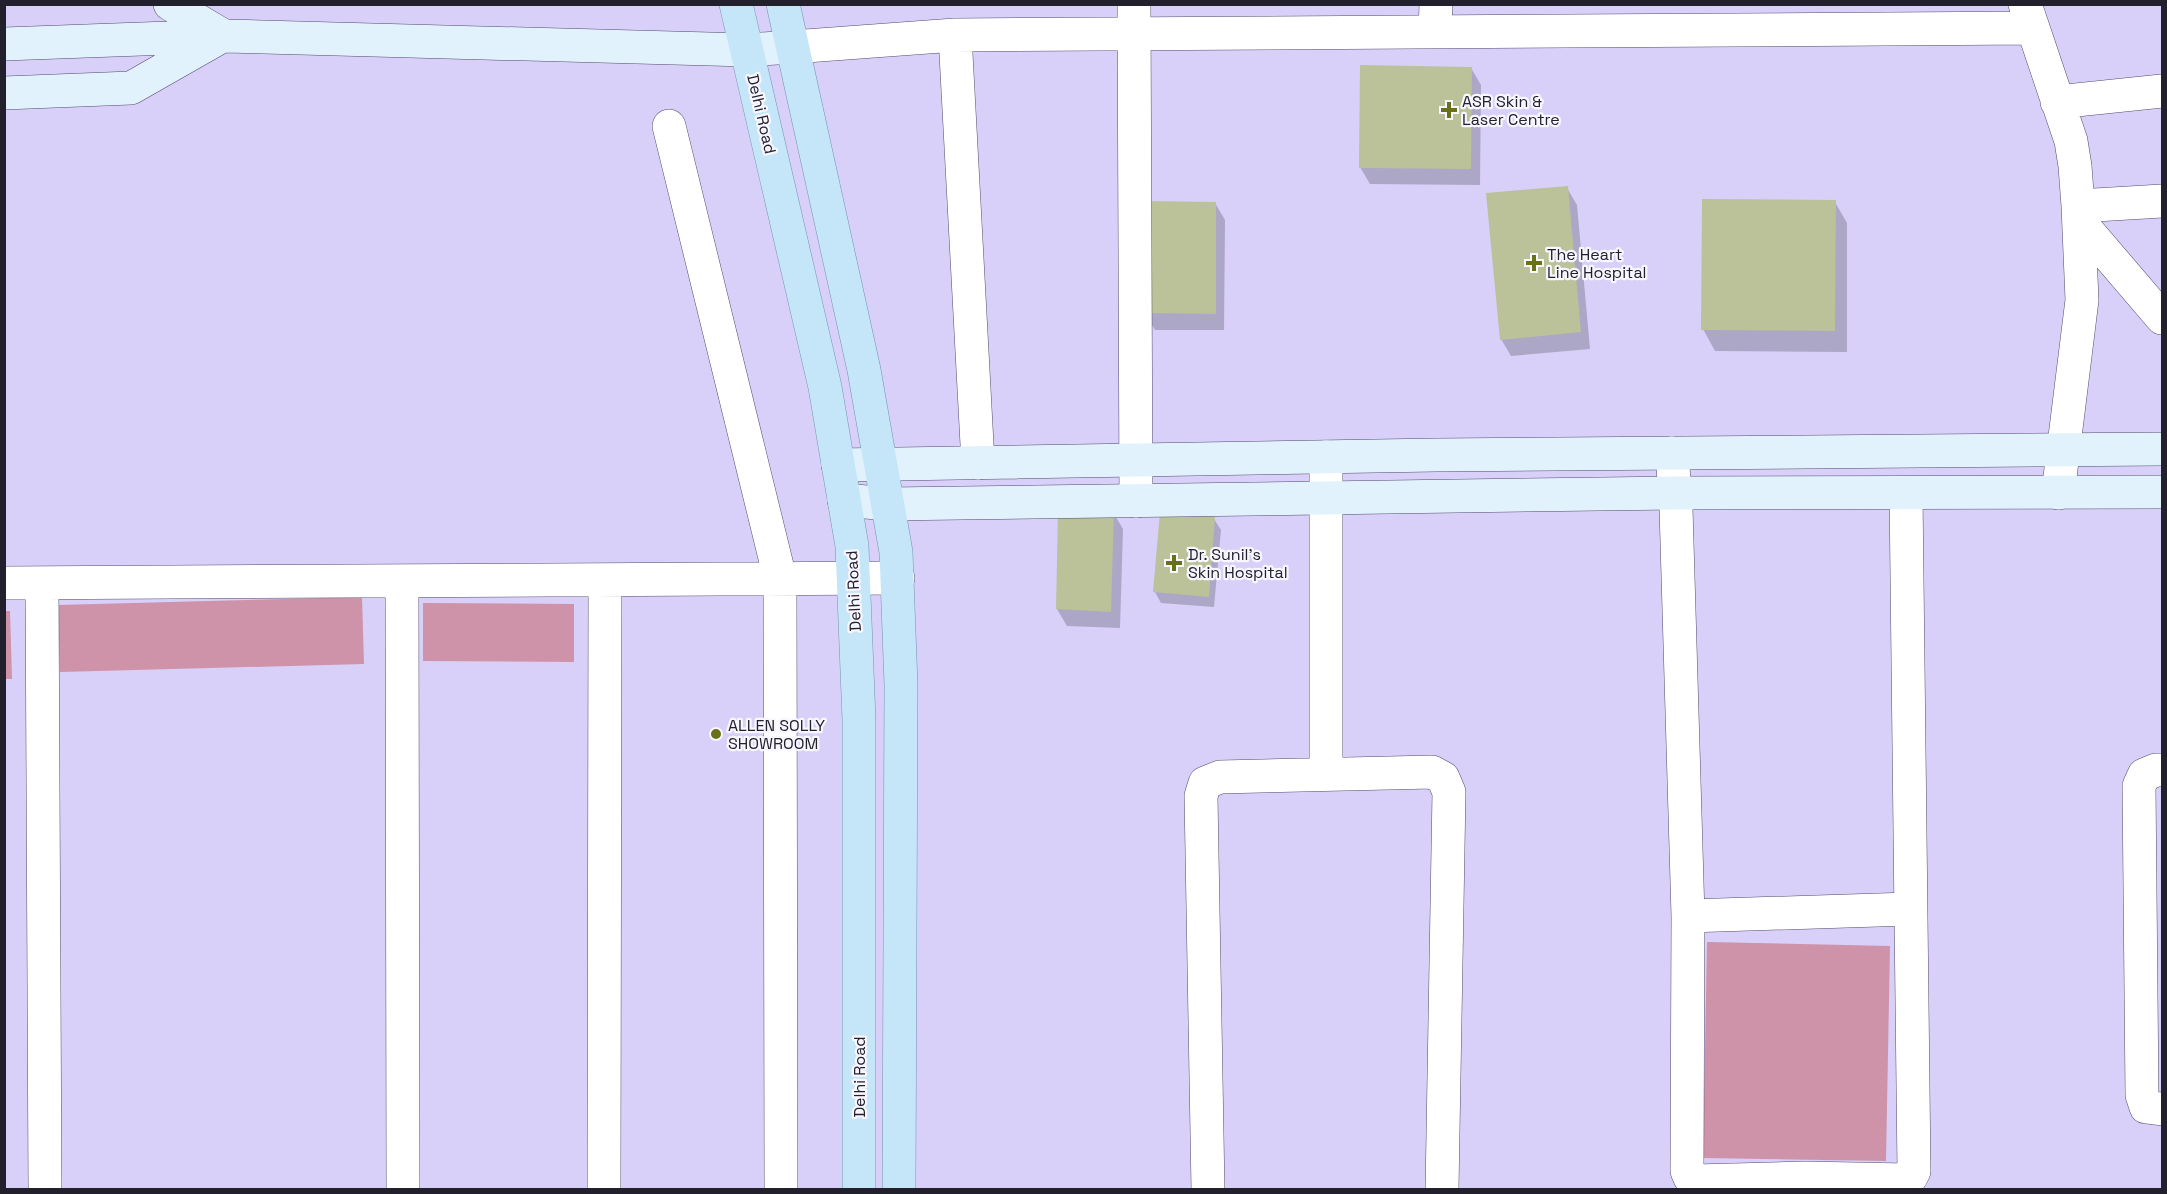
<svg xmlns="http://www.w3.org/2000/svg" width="2167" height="1194" font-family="'Space Grotesk',sans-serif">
	<rect width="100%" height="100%" fill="#d8d0f9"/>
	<path fill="#ce92a9" d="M362,597l2,67 -304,8 -2,-67z
		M423,603l151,1v58l-151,-1z
		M5,611h5l2,68h-7z
		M1707,942l183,4 -4,215 -183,-3z"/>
	<path fill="#0003" d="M1471,68l10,17 -1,100 -110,-1 -10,-17z
		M1567,188l10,17 13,144 -79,7 -10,-17z
		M1835,202l12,21v129l-132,-1 -12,-22z
		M1215,203l10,17 -1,110h-69l-10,-17z
		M1113,512l10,17 -3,99 -53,-2 -10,-17z
		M1214,519l7,11 -7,77 -53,-4 -6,-11z"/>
	<path fill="#bbc198" d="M1360,65l112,2 -1,102 -112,-1z
		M1568,186l13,146 -81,8 -14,-147z
		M1702,199l134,1 -1,131 -134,-1z
		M1144,201l72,1v112l-72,-1z
		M1058,509l56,2 -3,101 -55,-3z
		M1160,512l55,5 -6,80 -56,-5z"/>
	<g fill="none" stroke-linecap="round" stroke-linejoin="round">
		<defs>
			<path id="minor" d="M1134,4l2,497
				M2025,4l46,137 4,25 3,40 4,94 -24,193
				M1435,32l1,-28
				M955,35l23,428
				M792,47l163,-12 1077,-7
				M2057,102l105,-11
				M669,126l111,452 1,612
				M2078,206l84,-5
				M2079,221l83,97
				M1672,453l4,55 12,408 -1,255 3,7 5,3 110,-3 101,2 5,-3 3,-6 -8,-678
				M402,582l1,608
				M4,583l894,-5
				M42,583l3,607
				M2162,770h-6l-12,5 -5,11 3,309 4,12 16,2
				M1326,773v-316
				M1688,916l221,-7
				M604,1190l1,-610
				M1208,1190l-7,-394 4,-13 15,-6 212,-5 11,6 6,14 -7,398"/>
			<path id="secondary" d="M170,4l54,32
				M4,44l220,-8 523,14 45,-3
				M4,93l127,-5 86,-49
				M838,465l598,-10 726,-6
				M844,500l44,4 787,-11 487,-1"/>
			<path id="primary" d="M736,4l89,383 27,159 7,174v470
				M783,4l81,366 32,182 5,133 -2,505"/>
		</defs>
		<use href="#minor" stroke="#534b6d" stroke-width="34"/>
		<use href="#secondary" stroke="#534b6d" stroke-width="34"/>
		<use href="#primary" stroke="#7395af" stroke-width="34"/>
		<use href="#minor" stroke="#fff" stroke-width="33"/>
		<use href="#secondary" stroke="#e2f2fc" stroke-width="33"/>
		<use href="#primary" stroke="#c5e5f8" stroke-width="33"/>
	</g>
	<g fill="#697118" stroke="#f8f6fe" stroke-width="2">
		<path d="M1446 101h6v6h6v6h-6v6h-6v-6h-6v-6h6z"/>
		<path d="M1531 254h6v6h6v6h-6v6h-6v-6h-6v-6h6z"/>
		<path d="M1171 554h6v6h6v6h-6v6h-6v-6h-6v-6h6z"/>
		<circle cx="716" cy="734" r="6"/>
	</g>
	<g text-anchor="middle" stroke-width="4.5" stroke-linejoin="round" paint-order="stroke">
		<g font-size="16" fill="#23202e" stroke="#f8f6fe" text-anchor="start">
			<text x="1462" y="107">ASR Skin &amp;<tspan x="1462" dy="18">Laser Centre</tspan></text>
			<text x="1547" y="260">The Heart<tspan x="1547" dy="18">Line Hospital</tspan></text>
			<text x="1188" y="560">Dr. Sunil's<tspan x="1188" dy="18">Skin Hospital</tspan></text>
			<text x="728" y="731">ALLEN SOLLY<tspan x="728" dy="18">SHOWROOM</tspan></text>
		</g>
		<g font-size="16" fill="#23202e" stroke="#f8f6fe">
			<text transform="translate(762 114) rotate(77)" y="6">Delhi Road</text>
			<text transform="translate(853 591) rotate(-93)" y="6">Delhi Road</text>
			<text transform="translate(859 1077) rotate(-90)" y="6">Delhi Road</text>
		</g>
	</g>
	<rect width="2167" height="1194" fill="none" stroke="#23202e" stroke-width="12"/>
</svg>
